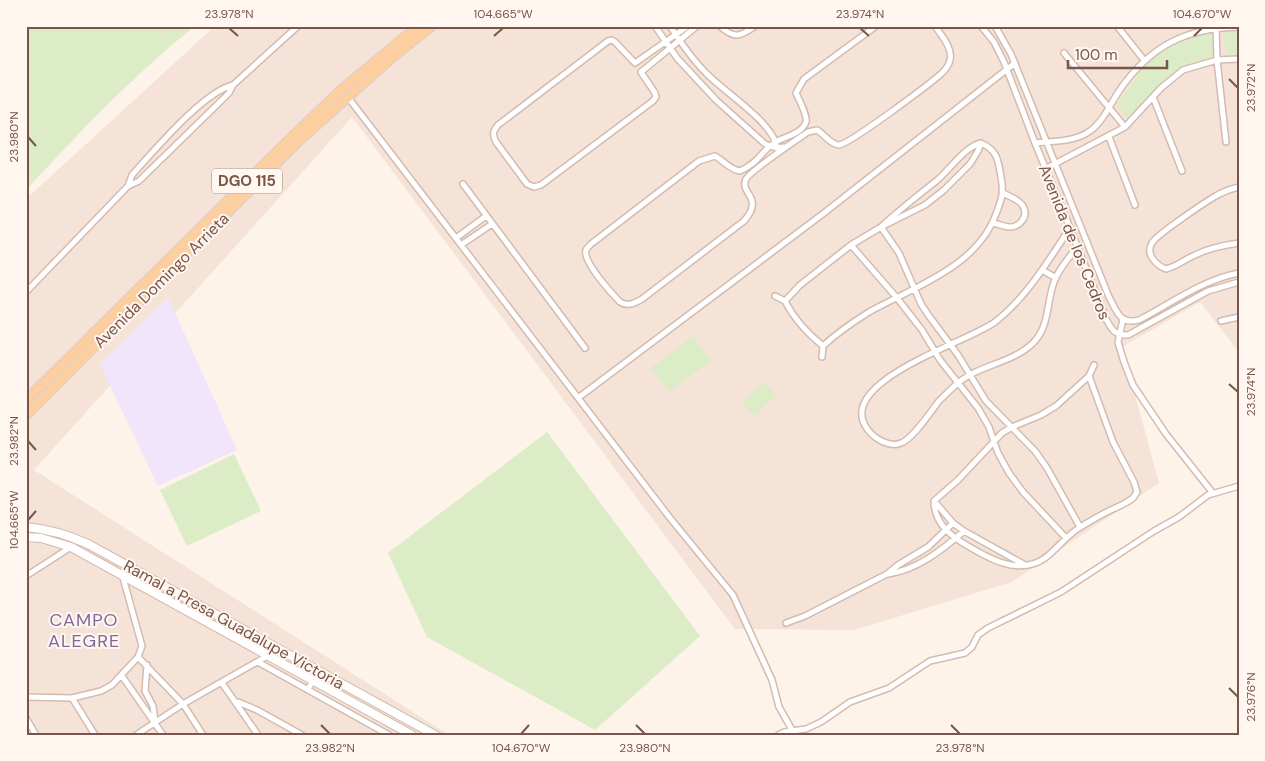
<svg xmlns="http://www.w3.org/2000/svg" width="1265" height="761" font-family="'DM Sans',sans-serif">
	<rect width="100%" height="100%" fill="#fdf3e9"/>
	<path fill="#f5e3d7" d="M215,26h1024v326l-39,-50 -78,45 37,136 -147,99 -158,48 -119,-1 -383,-512 -318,353 415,265h-423v-536z"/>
	<path fill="#f0e5fa" d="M168,297l69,153 -79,36 -58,-121z"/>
	<path fill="#dbecc6" d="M26,26h169c-62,49 -115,106 -169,164z
		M1239,30v24l-13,-1 -3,-22z
		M1213,33v23l-30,10 -18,13 -36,41 -12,-14c26,-43 45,-63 96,-73z
		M693,336l18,25 -42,31 -18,-24z
		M763,382l13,13 -21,21 -13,-13z
		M547,432l153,204 -105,94 -168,-93 -39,-84z
		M234,454l27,57 -74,35 -27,-56z"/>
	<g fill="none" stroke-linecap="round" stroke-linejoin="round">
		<defs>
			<path id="street" d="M655,26l22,32 39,42 49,44 11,4 8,-1
				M670,26c11,17 22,33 36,47 17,18 66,49 70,72
				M688,26l-53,37 -20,-21 -3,-2 -4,1 -110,84c-5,6 -6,9 -2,17l31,42 7,3 7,-2 112,-84 3,-4 -1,-4 -14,-21 56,-46
				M720,26c14,13 20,11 35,0
				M876,26l-72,53 -8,14c3,7 12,23 10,29 -4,12 -23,15 -32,21 -13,9 -16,20 -34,28 -10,-1 -16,-10 -25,-15l-16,5 -108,83c-2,2 -4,4 -5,6 -4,11 26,44 34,52 8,5 15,1 22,-3l102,-78c21,-24 -5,-27 2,-42 4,-8 52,-40 62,-47l9,-2c7,4 14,15 22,15 11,-1 92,-62 103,-72 4,-4 7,-8 8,-13 3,-12 -9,-25 -15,-34
				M981,26l13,16 10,20 31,81 35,85 36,91c6,11 8,16 22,16l80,-44 31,-9
				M995,26l16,28 98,243c8,15 11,28 30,23 33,-17 63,-40 100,-47
				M1117,26l27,34
				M1216,26l1,34 9,82
				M1064,53l61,74
				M347,96l323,422 63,77 39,85 7,27 16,28
				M1153,97l29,74
				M1109,137l26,68
				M981,143c-17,4 -32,28 -46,39 -19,15 -37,29 -54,45l18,26 22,51 8,12 29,39 28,46 49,50 12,17 33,59
				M1035,143c18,-2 40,-1 55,-12 13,-9 21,-28 29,-40 31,-45 66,-63 120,-64
				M1045,169l80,-42 36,-39 22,-18 34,-10 22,-1
				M463,184l122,164
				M128,186l4,-11c22,-24 71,-83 101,-90
				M1239,187c-9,2 -17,5 -25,10 -10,6 -58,38 -62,46 -7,11 4,22 14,26 12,-3 19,-10 29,-14 14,-7 29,-10 44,-12
				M993,223c5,1 10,3 15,4 11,1 21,-10 15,-21 -4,-7 -13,-9 -20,-13
				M1070,228c-22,33 -43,69 -75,94 -26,20 -164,60 -127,108 7,9 22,18 33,13 12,-4 30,-32 38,-42 6,-6 13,-13 19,-18 21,-18 54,-20 74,-39 18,-17 14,-40 22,-62 4,-13 16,-25 23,-35
				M456,238l30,-22
				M461,245l31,-21
				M851,245l46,53 25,32 18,30 38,48 11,19 9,26 11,20 14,19 43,46
				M1042,270l14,8
				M26,292l102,-106 11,-5 90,-88 4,-8 65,-59
				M775,296l10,5
				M1123,319l-5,23 6,20 9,23 33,49 46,58
				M1221,321l18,-4
				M822,357l1,-11c14,-13 30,-24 46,-34 45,-25 108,-45 127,-98 6,-16 8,-21 5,-37 -3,-17 -3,-26 -20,-34l-3,8 -8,13 -26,26 -19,15 -44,22 -30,18 -51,40 -15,16c9,18 22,32 38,45
				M1089,376l24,66 21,40 3,10 -4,6c-6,5 -13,8 -20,11 -11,5 -23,12 -34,19 -13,8 -22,21 -34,30 -27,19 -59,-1 -82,-15 -15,-9 -29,-23 -29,-42l24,-21 44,-47 10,-6 29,-12 15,-9z
				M1089,376l5,-11
				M578,398l246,-185 191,-150
				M935,502l18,21 11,8 61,34
				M127,564l-5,10 20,72 -4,11 45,47 20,31
				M888,574c29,-4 54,-24 76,-43
				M26,576l45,-29
				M786,623l19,-7 82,-42 11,-9 30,-18 25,-24
				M258,662l131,73
				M147,665l-2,26 8,15 2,16
				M122,676l41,59
				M222,683l36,52
				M308,689l11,-18
				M26,697l46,1 29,-7 11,-6 26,-28
				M72,698l23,37
				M238,702l19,8 45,25
				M26,718l10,17
				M136,735l47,-31 86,-49
				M778,735l6,-3 22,-3 15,-7 29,-20 39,-14 41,-27 35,-8 7,-6 6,-12 10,-7 73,-36 93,-61 25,-14 29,-22 31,-9"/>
			<path id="secondary" d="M26,527c22,2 42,8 62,17l347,191
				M26,537l15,1 30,9 341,188"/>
			<path id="primary" d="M26,400l269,-266 47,-45 76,-63
				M26,415l274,-275 93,-83 39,-31"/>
		</defs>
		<use href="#street" stroke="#d3bbb0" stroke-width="8"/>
		<use href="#secondary" stroke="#d6baad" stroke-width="10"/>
		<use href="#primary" stroke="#d9cfcd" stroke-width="11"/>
		<use href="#street" stroke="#fff" stroke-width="5"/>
		<use href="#secondary" stroke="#fff" stroke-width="8"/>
		<use href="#primary" stroke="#fdcea0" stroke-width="9"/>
	</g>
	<path fill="none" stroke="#79554b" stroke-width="2" d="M229,28l9,8M860,28l9,8M494,36l9,-8M1194,36l8,-8M1229,79l9,9M28,137l8,9M1229,384l9,8M28,441l8,9M28,520l8,-9M1229,688l9,9M321,725l9,9M636,725l9,9M951,725l9,9M521,734l8,-9"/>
	<g text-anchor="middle" stroke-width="4" stroke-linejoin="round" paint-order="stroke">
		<rect fill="#fff7f0" stroke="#a1867c" stroke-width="1" x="212" y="168.5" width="70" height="25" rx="4"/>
		<g font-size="15" font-weight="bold" fill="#79554b">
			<text x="247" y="186">DGO 115</text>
		</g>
		<g font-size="16" fill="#79554b" stroke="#fff7f0">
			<text transform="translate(1075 242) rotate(68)" y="6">Avenida de los Cedros</text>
			<text transform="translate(161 280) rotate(-45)" y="6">Avenida Domingo Arrieta</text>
			<text transform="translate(234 624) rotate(29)" y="6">Ramal a Presa Guadalupe Victoria</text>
		</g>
		<g font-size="18" letter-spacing="1" fill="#83679c" stroke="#fff7f0">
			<text x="84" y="626">CAMPO<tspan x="84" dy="21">ALEGRE</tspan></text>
		</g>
	</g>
	<rect width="1265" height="761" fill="none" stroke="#fff7f0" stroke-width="55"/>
	<path d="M1068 60v8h99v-8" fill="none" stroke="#79554b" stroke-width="2.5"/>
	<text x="1075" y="60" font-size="15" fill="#79554b" stroke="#fff7f0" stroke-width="4" paint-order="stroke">100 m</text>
	<rect x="28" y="28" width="1210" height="706" fill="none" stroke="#79554b" stroke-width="2"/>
	<g font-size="12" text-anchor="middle" fill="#79554b">
		<text x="229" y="18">23.978°N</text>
		<text x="503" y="18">104.665°W</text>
		<text x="860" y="18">23.974°N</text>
		<text x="1202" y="18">104.670°W</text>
		<text transform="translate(1251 88) rotate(-90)" y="4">23.972°N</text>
		<text transform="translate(14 137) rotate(-90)" y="4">23.980°N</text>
		<text transform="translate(1251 392) rotate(-90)" y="4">23.974°N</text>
		<text transform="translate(14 441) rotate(-90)" y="4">23.982°N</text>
		<text transform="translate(14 520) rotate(-90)" y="4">104.665°W</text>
		<text transform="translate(1251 697) rotate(-90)" y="4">23.976°N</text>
		<text x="330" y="752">23.982°N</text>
		<text x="521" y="752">104.670°W</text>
		<text x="645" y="752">23.980°N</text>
		<text x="960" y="752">23.978°N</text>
	</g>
</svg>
